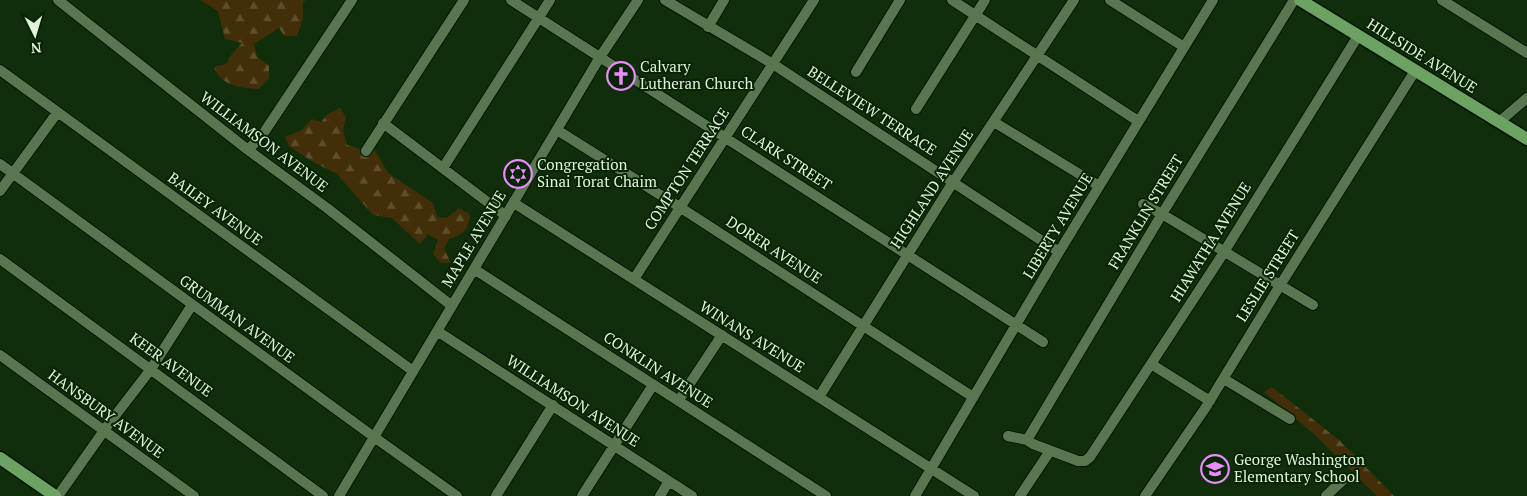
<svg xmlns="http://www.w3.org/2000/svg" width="1527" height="496" font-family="'PT Serif',serif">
	<defs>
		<pattern id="forest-firs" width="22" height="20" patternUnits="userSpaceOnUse" patternTransform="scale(1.25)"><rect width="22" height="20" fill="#422f09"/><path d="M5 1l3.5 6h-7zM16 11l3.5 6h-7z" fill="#5d4e2c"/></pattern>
	</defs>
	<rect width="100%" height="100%" fill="#112e0b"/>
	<path fill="url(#forest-firs)" d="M200,0h106l-3,2v16l-6,18h-13l-5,-8 -25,16 3,13 12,9v12l-10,11c-19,-1 -38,-3 -45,-22l12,-3 6,-10 10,-11 -17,-4 -7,-28z
		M340,108l6,9 -3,13 4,15 11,3 7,7 9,-6 14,24 45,30 4,14 10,1 12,-10 11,6c-2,16 -5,20 -21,25l-5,10 7,14h-10l-8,-9 5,-14 -10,-6 -8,10 -28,-26 -19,-3 -36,-41 -24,-12 -24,-16 -4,-9 17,-7 10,-11 9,3 7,-8z
		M1272,387l67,53 55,56h-17l-62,-61 -51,-43z"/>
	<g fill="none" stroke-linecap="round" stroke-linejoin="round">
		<defs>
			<path id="minor" d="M58,0l190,150 79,58 125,98
				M511,0l532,342
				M665,0l108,64 286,188
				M952,0l186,121
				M1110,0l74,47
				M1442,0l85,53
				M708,27l16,-27
				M0,70l413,301
				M856,72l44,-72
				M916,109l69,-109
				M994,122l105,64
				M1499,122l28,-24
				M383,123l123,93
				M557,130l121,76 295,191
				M248,150l15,-16 89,-134
				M366,151l98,-151
				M0,164l374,273 83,59
				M443,168l107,-168
				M0,191l57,-78
				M514,203l460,293
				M1143,204l19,10 151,91
				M0,259l323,237
				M474,269l352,227
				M634,279l180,-279
				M437,331l255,165
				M0,355l194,141
				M1151,364l59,37
				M1224,379l66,40
				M819,397l131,-210 124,-187
				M679,400l43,-65
				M1008,436l19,4 6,4 45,17h7l5,-4 129,-197 139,-224
				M1027,440l135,-226 132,-214
				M58,496l50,-71 43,-56 41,-64
				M339,496l261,-439 38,-57
				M496,496l57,-91
				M582,496l71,-111
				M660,496l9,-15
				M915,496l144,-244 154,-252
				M1020,496l30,-45
				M1145,496l61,-89 73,-120 136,-216
				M1326,496l17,-16"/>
			<path id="major" d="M1300,0l227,139
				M0,458l55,38"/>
		</defs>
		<use href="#minor" stroke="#001500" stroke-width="12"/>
		<use href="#major" stroke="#001500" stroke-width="15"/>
		<use href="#minor" stroke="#587751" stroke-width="10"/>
		<use href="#major" stroke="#6da362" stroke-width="12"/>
	</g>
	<defs>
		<symbol id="church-ring" viewBox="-11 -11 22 22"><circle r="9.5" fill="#072402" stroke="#e98dfe" stroke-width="1.5"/><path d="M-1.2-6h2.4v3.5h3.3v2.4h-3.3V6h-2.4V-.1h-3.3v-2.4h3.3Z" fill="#e98dfe"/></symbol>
		<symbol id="synagogue-ring" viewBox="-11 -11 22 22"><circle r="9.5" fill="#072402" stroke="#e98dfe" stroke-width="1.5"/><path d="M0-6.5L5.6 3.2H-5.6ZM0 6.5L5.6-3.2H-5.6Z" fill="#e98dfe"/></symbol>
		<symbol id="school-ring" viewBox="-11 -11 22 22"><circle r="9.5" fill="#072402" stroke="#e98dfe" stroke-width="1.5"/><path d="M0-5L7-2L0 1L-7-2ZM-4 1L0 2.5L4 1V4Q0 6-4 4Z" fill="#e98dfe"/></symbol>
	</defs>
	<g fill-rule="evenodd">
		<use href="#church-ring" x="605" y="60" width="32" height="32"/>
		<use href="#synagogue-ring" x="502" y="158" width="32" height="32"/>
		<use href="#school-ring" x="1199" y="453" width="32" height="32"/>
	</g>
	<g text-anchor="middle" stroke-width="4" stroke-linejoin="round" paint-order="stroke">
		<g font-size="15" fill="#e1f3dd" stroke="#072402">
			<text transform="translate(1422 56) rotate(32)" y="5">HILLSIDE AVENUE</text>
			<text transform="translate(872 111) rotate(33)" y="5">BELLEVIEW TERRACE</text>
			<text transform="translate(264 142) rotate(37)" y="5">WILLIAMSON AVENUE</text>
			<text transform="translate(786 158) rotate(33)" y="5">CLARK STREET</text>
			<text transform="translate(687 169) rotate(-57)" y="5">COMPTON TERRACE</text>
			<text transform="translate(932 189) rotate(-57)" y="5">HIGHLAND AVENUE</text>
			<text transform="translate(215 209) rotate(36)" y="5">BAILEY AVENUE</text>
			<text transform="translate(1146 212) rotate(-59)" y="5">FRANKLIN STREET</text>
			<text transform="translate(1058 226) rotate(-59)" y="5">LIBERTY AVENUE</text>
			<text transform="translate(474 239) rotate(-59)" y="5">MAPLE AVENUE</text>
			<text transform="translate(1211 242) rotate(-58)" y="5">HIAWATHA AVENUE</text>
			<text transform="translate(774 250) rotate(33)" y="5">DORER AVENUE</text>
			<text transform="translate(1268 276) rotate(-58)" y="5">LESLIE STREET</text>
			<text transform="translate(237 319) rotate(36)" y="5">GRUMMAN AVENUE</text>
			<text transform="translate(752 337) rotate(32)" y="5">WINANS AVENUE</text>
			<text transform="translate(171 365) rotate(36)" y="5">KEER AVENUE</text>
			<text transform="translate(658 370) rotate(33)" y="5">CONKLIN AVENUE</text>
			<text transform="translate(573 401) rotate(33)" y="5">WILLIAMSON AVENUE</text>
			<text transform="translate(106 414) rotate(36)" y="5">HANSBURY AVENUE</text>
		</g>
		<g font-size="15" fill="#e1f3dd" stroke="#072402" text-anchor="start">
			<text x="640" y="72">Calvary<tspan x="640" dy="17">Lutheran Church</tspan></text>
			<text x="537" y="170">Congregation<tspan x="537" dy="17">Sinai Torat Chaim</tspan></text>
			<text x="1234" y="465">George Washington<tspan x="1234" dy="17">Elementary School</tspan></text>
		</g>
	</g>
	<g transform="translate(35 35) rotate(175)" stroke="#072402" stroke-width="4" paint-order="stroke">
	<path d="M0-4L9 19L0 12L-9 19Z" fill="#e1f3dd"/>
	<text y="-8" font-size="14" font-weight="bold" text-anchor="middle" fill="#e1f3dd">N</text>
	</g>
</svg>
